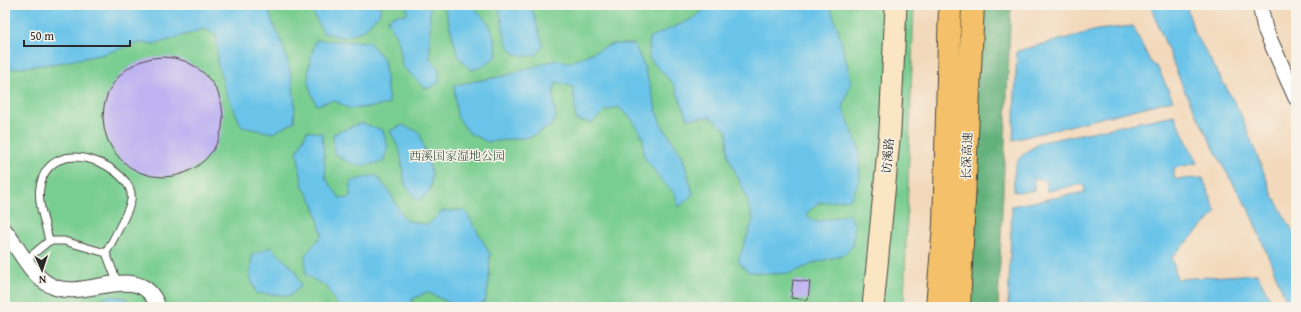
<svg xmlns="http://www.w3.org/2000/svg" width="1301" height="312" font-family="'Gentium Book Plus','Noto Serif SC',serif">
	<rect width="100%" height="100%" fill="#f7f3e8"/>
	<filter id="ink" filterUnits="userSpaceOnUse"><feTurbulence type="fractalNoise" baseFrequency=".025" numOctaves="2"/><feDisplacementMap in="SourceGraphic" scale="8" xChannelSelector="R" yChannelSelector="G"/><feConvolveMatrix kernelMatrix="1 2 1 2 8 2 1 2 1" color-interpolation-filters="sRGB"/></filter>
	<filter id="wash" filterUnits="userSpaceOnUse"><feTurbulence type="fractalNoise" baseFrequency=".012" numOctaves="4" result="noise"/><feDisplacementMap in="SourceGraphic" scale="16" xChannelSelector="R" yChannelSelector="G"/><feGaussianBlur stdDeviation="0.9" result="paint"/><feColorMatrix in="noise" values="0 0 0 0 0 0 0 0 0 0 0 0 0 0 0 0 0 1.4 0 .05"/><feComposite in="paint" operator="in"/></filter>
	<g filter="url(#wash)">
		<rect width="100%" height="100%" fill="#f3d9bb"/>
		<path fill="#78cd90" stroke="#527c5e" d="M5,5h909l-10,302h-899z"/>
		<path fill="#62b07a" stroke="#466e52" d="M979,5h32l-13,302h-36z"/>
		<path fill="#6bc4e9" stroke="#4b788a" d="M5,5h264c0,15 9,27 14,41 8,23 14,52 11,76l-21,11 -31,-6 -17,-37 -7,-26 -2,-29 -12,-6 -48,15 -17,-1 -35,11 -45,9 -50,6 -4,-2z
			M311,5h69v8l-16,17 -20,8 -21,-5 -11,-22z
			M407,5h23v53l8,10 2,13 -7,6 -8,1 -23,-22c-1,-20 -4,-29 -15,-46l8,-5 12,-1z
			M442,5h33c3,10 7,10 13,18 6,9 8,22 9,33l-15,11 -11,3 -13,-14 -13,-47z
			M497,5h34l12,40 -6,10c-40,7 -29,-27 -40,-50z
			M710,5h120l13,42 8,34 -8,27 16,40 1,31 -9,20 -33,4 -12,11 9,8 34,-8 6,12 -2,19 -8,9 -30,9 -24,10 -19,1 -24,-2 -10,-11 15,-41 -7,-24 -18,-40 -1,-25 -17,-14 -22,2 -14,-34 -25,-27v-20l45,-20z
			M1150,5h36l8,26 46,81 33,84 23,41v70h-7l-40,-97 -24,-40 -41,-80z
			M1133,26l17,35 8,7 15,32 -160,40 4,-89 80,-21z
			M316,40l53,2 15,17 5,45 -16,3 -23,2 -17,-9 -16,5c-14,-25 -9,-39 -1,-65z
			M612,44h22l10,22 16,56 23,35 10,37 -14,13 -4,-13 -14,-14 -17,-23 -1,-19 -11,-19 -14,-12 -14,4 -12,12 -16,-3 -3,-33 -17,-5 -3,14 3,22 -5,8 -21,11 -42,5 -19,-9 -12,-17 -3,-31 50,-9 51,-16 16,2z
			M1174,115l23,48 -23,5v11l29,-1 13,35 -44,44 5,22 80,-5 17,32 -1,1h-265l4,-101 73,-14 -2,-8 -36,7 -1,-11 -12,-1v12l-20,1c-1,-31 1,-34 28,-50z
			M361,123l22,7 5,18 -5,14c-26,5 -27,6 -49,-9l-1,-19z
			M402,125l17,7 13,42 -2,18 -12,9 -13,-16 -5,-34 -10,-20z
			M307,131l15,2 4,46 14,19h10l1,-17 25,-6 13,16 16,29 23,5 14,-14 23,-1 25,44 -1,28 -4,20c-25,10 -36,0 -58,-10l-14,7 -3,8h-72l-11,-20 -21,-12 -1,-20 17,-20 -8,-31 -11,-17 -6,-35z
			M271,247l24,23 6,16 -11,10 -34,-3 -6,-17 2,-21z
			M111,296l15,2 5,9h-60z"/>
		<g id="blocks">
			<path fill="#beb2f0" d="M103 117a60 60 0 1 1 120 0a60 60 0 1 1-120 0Z
				M793,280l17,2 -2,18 -17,-2z"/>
		</g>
	</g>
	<g filter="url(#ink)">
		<use href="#blocks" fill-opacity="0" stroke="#494541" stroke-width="1"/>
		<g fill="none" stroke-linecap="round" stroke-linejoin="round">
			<defs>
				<path id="lane" d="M49,241c-3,-16 -12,-38 -9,-54 10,-58 97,-19 91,13 -2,12 -19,41 -25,53
					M26,260l23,-19h15l42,12 12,31"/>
				<path id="street" d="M1260,5l5,24 31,69
					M5,231c14,17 26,46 47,55 33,16 89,-28 106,21"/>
				<path id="secondary" d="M873,307l17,-177 6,-125"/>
				<path id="highway" d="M937,307l7,-82 6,-220
					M959,307l14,-302"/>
			</defs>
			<use href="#lane" stroke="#494541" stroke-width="9"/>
			<use href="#street" stroke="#494541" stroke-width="17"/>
			<use href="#secondary" stroke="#494541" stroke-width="23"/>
			<use href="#highway" stroke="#494541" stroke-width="24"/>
			<use href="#lane" stroke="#fff" stroke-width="7"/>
			<use href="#street" stroke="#fff" stroke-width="15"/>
			<use href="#secondary" stroke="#fbe6c3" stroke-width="21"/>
			<use href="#highway" stroke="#f4c16a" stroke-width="22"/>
		</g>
	</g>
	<g text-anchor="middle" stroke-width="3" stroke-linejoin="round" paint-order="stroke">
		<g font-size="12" fill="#425c49" stroke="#f7f3e8">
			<text x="457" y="160">西溪国家湿地公园</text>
		</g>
		<g font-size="12" fill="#2b2b2b" stroke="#f7f3e8">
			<text transform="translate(888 156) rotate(-85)" y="4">访溪路</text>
			<text transform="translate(967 156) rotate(-88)" y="4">长深高速</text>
		</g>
	</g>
	<rect width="1301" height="312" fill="none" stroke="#f7f3e8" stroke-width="20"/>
	<g transform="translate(42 270) rotate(177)" stroke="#f7f3e8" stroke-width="3" paint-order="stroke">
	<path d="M0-3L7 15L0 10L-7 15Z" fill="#2b2b2b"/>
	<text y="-6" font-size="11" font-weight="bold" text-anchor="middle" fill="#2b2b2b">N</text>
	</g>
	<path d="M24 40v6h106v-6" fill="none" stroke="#2b2b2b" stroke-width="2"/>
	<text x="30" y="40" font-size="12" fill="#2b2b2b" stroke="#f7f3e8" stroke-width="3" paint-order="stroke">50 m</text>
</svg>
